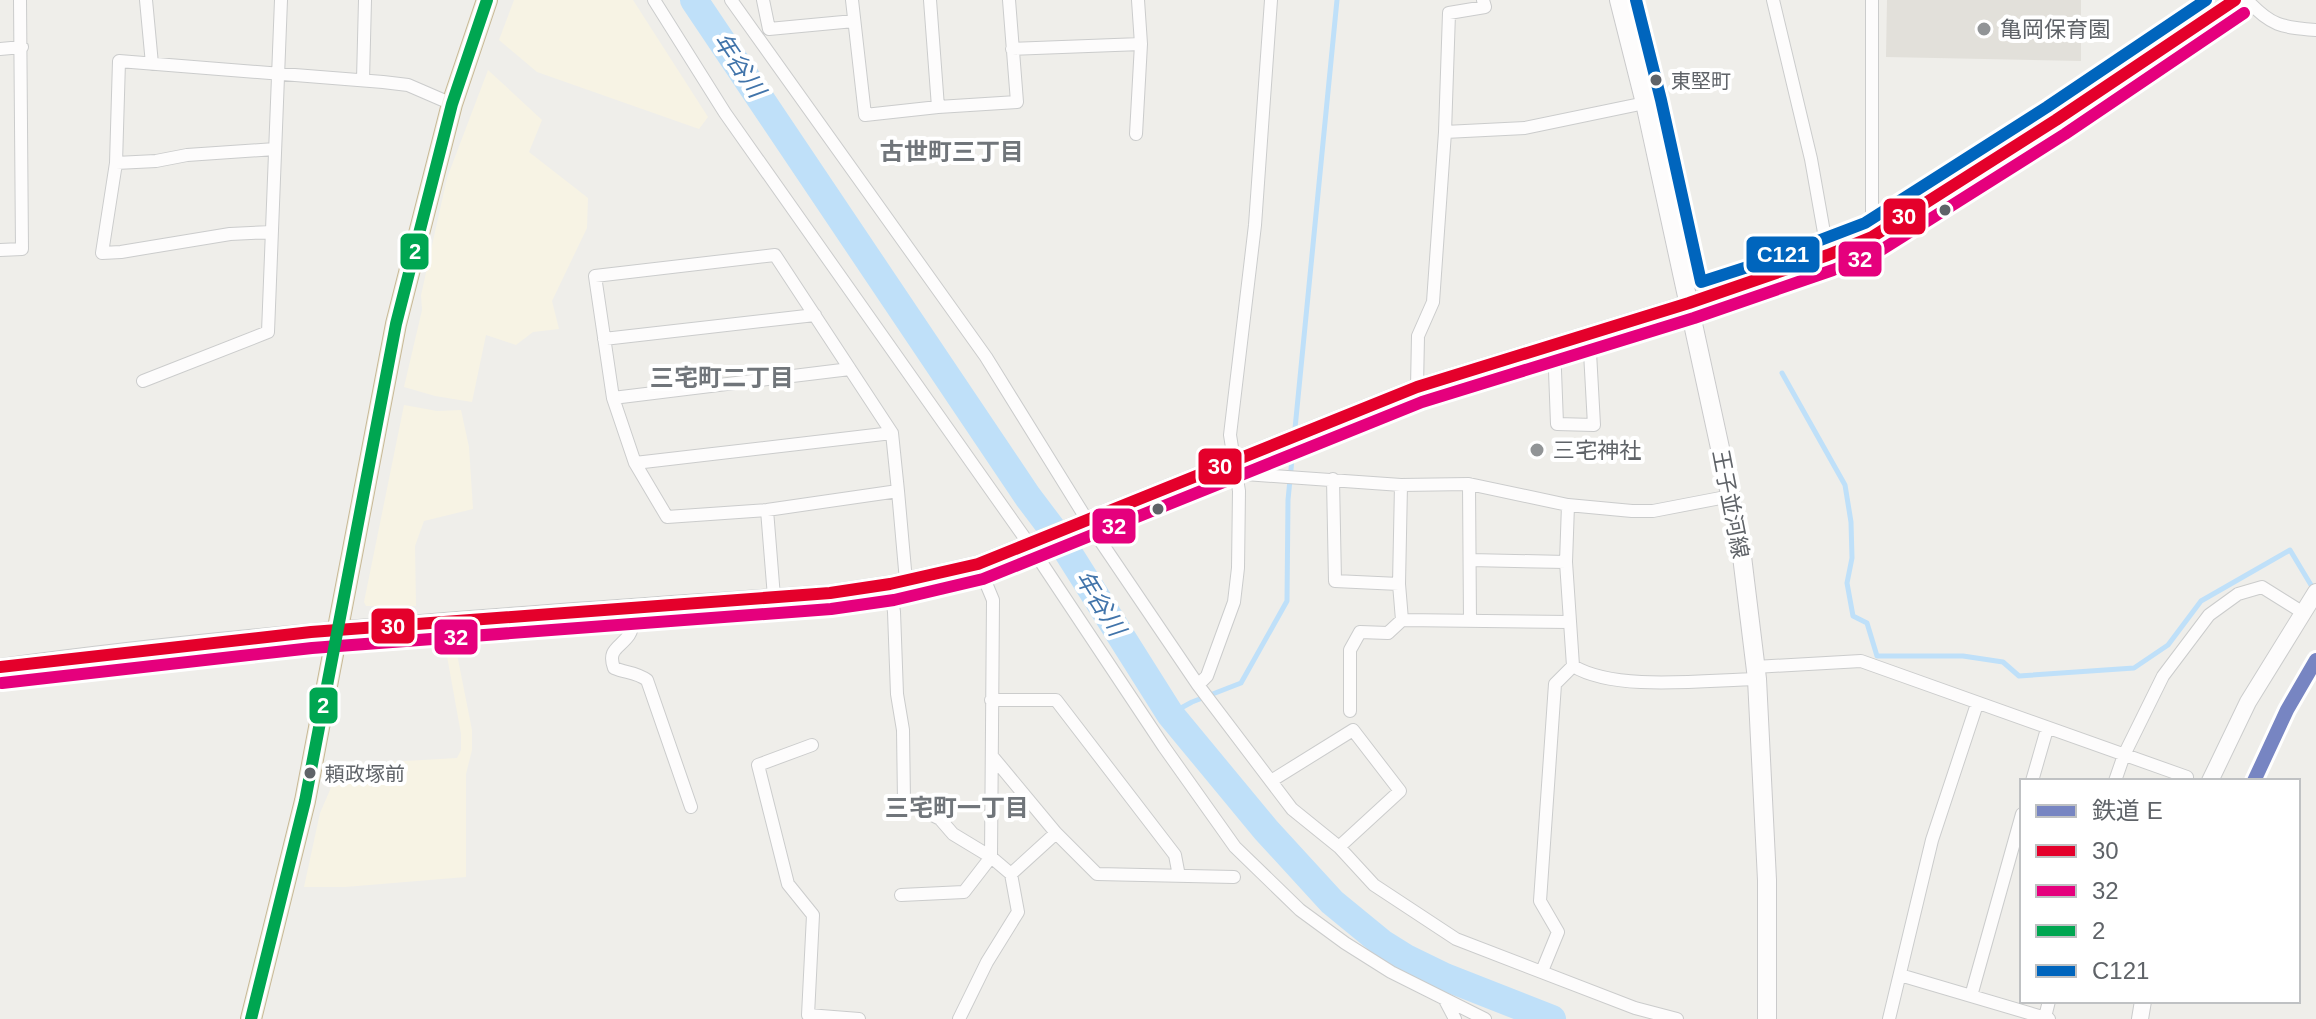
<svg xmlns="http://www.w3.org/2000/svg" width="2316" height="1019" font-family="Helvetica,'Noto Sans JP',sans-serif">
	<rect width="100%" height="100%" fill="#efeeea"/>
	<path fill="#f7f3e4" d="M514,0h119l75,117 -9,12 -162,-57 -38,-32z
		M488,70l54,50 -13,32 59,46 -1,30 -35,73 7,28 -26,3 -17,13 -30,-10 -14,67 -37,-6 -31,-9 18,-77 -1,-15 26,-117z
		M404,405l33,6 24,-1 8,37 4,62 -49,12 -9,25 1,60h-50l-2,-4z
		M455,644l17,86v20l-6,24v103l-121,10h-41l16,-74 10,-23 6,-25 121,-7 4,-8v-16l-16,-89z"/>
	<path fill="#e2e0da" d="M1887,0h194v61l-195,-4z"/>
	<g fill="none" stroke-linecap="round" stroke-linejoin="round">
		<path stroke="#bfe0f9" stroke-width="5" d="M1782,373l63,112 6,37 1,36 -5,25 6,33 14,7 10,33h86l40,6 16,14 115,-8 34,-23 33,-44 89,-51 24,40
			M1170,714l22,-12 49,-19 46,-82 1,-101 49,-500"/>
		<path stroke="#bfe0f9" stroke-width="28" d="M694,0l334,497 31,41 111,176 96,116 66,72 50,41 24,15 39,19 107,42"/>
		<defs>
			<path id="minor" d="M146,0l6,64
				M654,0l71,113 304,431 135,203 71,100 65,63 45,33 46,29 94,47
				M731,0l255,357 111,179 101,149 94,124 47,38 35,38 82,54 179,69 42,11
				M763,0l6,29 85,-8
				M852,0l13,115 73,-8 79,-5 -8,-102
				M930,0l8,107
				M1773,0l38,159 17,96
				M2247,0c24,26 34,27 69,30
				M0,49l22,-2
				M1012,49l129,-5
				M363,80l2,-80
				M1445,132l80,-4 120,-25
				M1136,134l5,-90 -3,-44
				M116,163l40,-2 31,-6 88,-6
				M272,232l-42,2 -109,18 -19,1 14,-90 3,-102 264,21 25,3 44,19
				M1872,237v-237
				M0,250l22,-1 -2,-249
				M775,255l117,178 6,58 -131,19 -100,7 -32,-54 -22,-65 -18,-122z
				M604,339l211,-24
				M1554,344l3,80 37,1 -5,-91
				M143,381l125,-49 13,-332
				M1417,387l1,-51 15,-34 12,-170 4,-119 36,-6 -2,-7
				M613,398l237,-29
				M1233,462l12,12 156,11 68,-1 99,21 64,6h21l78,-15
				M635,463l257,-30
				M1333,479l2,102 64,3
				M1469,484l1,137
				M1401,485l-2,99 3,36 167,2
				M898,491l8,90
				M767,510l7,87
				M1470,560l96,2
				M890,584l4,28 3,82 6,36 1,71 36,18 13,15 38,23 20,17 7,38 -31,50 -28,57
				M635,608c-1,8 -1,20 -6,27 -9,13 -22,14 -15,33 12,5 22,4 33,12l44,127
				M1573,666c43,26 132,14 184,13
				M1755,667l106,-6 326,116
				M1198,685l9,-9 27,-74 4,-34 1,-77 -9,-56 25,-210 16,-225
				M991,700h65l119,155 4,21
				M1350,711v-61l10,-18 28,1 14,-13
				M812,745l-54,20 30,119 25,31 -5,100 51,4
				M992,756l64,77 41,41 137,3
				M1271,781l82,-51 47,61 -61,56
				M2032,781l15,-52
				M2115,781l9,-26 39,-79 46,-61 29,-21 24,-7 40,25
				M1011,874l45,-41
				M901,895l63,-3 27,-35 2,-257 -15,-36
				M1542,971l16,-39 -18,-31 15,-217 18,-18 -7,-104 2,-57
				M1900,975l149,44
				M1971,996l51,-182
				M1445,1000l10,19
				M2045,1017l4,-16
				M1889,1019l43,-179 45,-136"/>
			<path id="tertiary" d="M0,667c275,-38 554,-54 830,-74l60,-9 88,-20 439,-177 272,-84 139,-48 44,-18 184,-117 179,-120
				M2210,781l38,-79 68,-110
				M2140,1019l3,-18"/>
			<path id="secondary" d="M1619,0l26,103 95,437 17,139 10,201v139"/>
			<path id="trunk" d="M251,1019l54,-218 91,-477 56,-220 35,-104"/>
		</defs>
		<use href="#minor" stroke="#cbcccc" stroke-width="14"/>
		<use href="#tertiary" stroke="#cbcccc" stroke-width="18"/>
		<use href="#secondary" stroke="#cacacb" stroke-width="20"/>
		<use href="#trunk" stroke="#c8b996" stroke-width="22"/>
		<use href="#minor" stroke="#fdfcfc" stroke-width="12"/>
		<use href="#tertiary" stroke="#fdfcfc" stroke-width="16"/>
		<use href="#secondary" stroke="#fdfcfc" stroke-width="18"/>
		<use href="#trunk" stroke="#f2f0e6" stroke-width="20"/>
		<defs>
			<path id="bus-1" d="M0,667l311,-35 519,-39 60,-9 88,-20 439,-177 272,-84 139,-48 44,-18 184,-117 179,-120"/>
			<path id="bus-2" d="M2,683l310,-35 519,-39 63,-9 89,-21 439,-177 272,-84 139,-48 45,-18 187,-118 179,-121"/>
			<path id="bus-3" d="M251,1019l54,-218 91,-477 56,-220 35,-104"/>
			<path id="bus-4" d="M1636,0l25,100 40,182 62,-20 102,-39 182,-116 159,-107"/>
		</defs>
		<use href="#bus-1" stroke="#fff" stroke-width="18"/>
		<use href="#bus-2" stroke="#fff" stroke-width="18"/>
		<use href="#bus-3" stroke="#fff" stroke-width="18"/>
		<use href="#bus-4" stroke="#fff" stroke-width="18"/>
		<use href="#bus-1" stroke="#e4002b" stroke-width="12"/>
		<use href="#bus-2" stroke="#e5007d" stroke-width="12"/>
		<use href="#bus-3" stroke="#00a651" stroke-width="12"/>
		<use href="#bus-4" stroke="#0065bd" stroke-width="12"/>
		<defs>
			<path id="rail-1" d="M2254,781l33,-71 29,-50"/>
		</defs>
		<use href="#rail-1" stroke="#fff" stroke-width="20"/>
		<use href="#rail-1" stroke="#7785c2" stroke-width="14"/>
	</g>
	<g fill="#919496" stroke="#fff" stroke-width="3">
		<circle cx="1984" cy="29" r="8"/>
		<circle cx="1537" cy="450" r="8"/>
	</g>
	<g fill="#5f6368" stroke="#fff" stroke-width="3">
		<circle cx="1656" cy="80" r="7"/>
		<circle cx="1945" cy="210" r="7"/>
		<circle cx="1158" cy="509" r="7"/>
		<circle cx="310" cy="773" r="7"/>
	</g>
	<g text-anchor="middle" stroke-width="8" stroke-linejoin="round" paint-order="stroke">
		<g font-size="20" fill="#5f6368" stroke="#fff" text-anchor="start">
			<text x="1671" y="88">東堅町</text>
			<text x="325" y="781">頼政塚前</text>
		</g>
		<g font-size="22" fill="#5f6368" stroke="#fff" text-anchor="start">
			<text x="2000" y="37">亀岡保育園</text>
			<text x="1553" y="458">三宅神社</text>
		</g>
		<g font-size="22" fill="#5f6368" stroke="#fff">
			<text transform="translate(1731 504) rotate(79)" y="8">王子並河線</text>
		</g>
		<g font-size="24" font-style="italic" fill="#4174aa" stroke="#fff">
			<text transform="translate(739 65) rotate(56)" y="8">年谷川</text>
			<text transform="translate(1100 603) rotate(58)" y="8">年谷川</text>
		</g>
		<g font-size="24" font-weight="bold" fill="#70757a" stroke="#fff">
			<text x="952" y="160">古世町三丁目</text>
			<text x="722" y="386">三宅町二丁目</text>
			<text x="957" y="816">三宅町一丁目</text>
		</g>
	</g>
	<g stroke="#fff" stroke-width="3">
		<rect x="1882" y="197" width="45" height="39" rx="8" fill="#e4002b"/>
		<rect x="399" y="232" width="31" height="39" rx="8" fill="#00a651"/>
		<rect x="1745" y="235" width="76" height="39" rx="8" fill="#0065bd"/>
		<rect x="1837" y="240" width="46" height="38" rx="8" fill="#e5007d"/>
		<rect x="1197" y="447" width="46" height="39" rx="8" fill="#e4002b"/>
		<rect x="1091" y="507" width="46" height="38" rx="8" fill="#e5007d"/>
		<rect x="370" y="607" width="46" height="38" rx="8" fill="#e4002b"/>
		<rect x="433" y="618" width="46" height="38" rx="8" fill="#e5007d"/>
		<rect x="308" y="686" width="31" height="39" rx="8" fill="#00a651"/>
	</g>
	<g font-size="22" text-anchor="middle" font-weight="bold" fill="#fff">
		<text x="1904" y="224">30</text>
		<text x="415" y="259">2</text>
		<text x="1783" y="262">C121</text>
		<text x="1860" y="267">32</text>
		<text x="1220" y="474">30</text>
		<text x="1114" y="534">32</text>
		<text x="393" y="634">30</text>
		<text x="456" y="645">32</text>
		<text x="323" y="713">2</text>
	</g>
	<rect x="2020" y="779" width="280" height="224" fill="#ffffff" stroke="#bfc1c3" stroke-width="2"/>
	<rect x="2036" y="805" width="40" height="12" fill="#7785c2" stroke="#bfc1c3" stroke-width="2"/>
	<text x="2092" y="819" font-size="24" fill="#5f6368">鉄道 E</text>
	<rect x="2036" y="845" width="40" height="12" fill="#e4002b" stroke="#bfc1c3" stroke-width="2"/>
	<text x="2092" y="859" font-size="24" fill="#5f6368">30</text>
	<rect x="2036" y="885" width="40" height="12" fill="#e5007d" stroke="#bfc1c3" stroke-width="2"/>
	<text x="2092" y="899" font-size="24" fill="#5f6368">32</text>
	<rect x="2036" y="925" width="40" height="12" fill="#00a651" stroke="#bfc1c3" stroke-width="2"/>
	<text x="2092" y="939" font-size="24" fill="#5f6368">2</text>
	<rect x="2036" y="965" width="40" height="12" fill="#0065bd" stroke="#bfc1c3" stroke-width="2"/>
	<text x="2092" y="979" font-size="24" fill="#5f6368">C121</text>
</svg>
